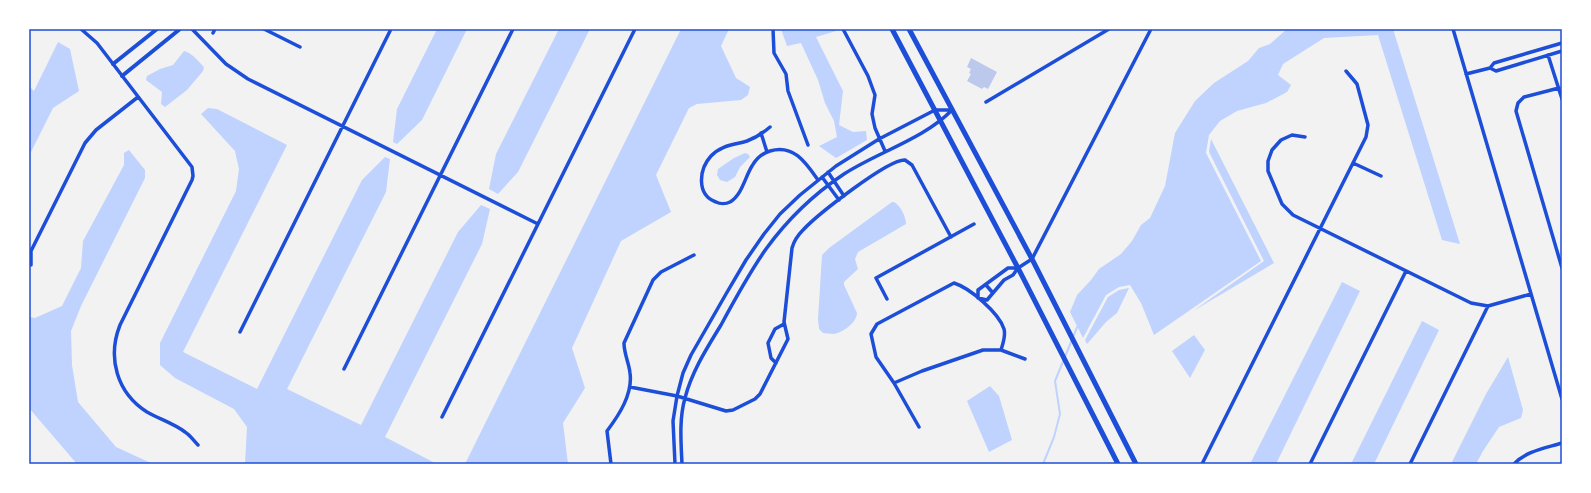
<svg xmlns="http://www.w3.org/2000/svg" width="1591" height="493" font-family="Quicksand,sans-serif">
	<rect width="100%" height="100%" fill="#f2f2f2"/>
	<path fill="#bfd3fe" d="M437,29h30l-45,91 -25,24 -4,-2 4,-33z
		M559,29h31l-72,143 -20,22 -9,-5 7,-35z
		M681,29h48l-8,17 15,32 14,9 -2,8 -7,5 -44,4 -8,4 -33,67 15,37 -50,29 -49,107 13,40 -22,35 5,41h-103z
		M781,29h54l1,2 -20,6 27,54 -4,34 14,7 13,-1 1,9 -31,18 -17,-12 18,-9 -3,-16 -9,-18 -7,-23 -17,-37 -14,3z
		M1287,29h106l67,215 -18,-4 -64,-205 -54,3 -41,26 -5,11 13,10 -4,7 -21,11 -29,8 -17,10 -11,14 -3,18 55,108 -107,74 -13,-32 -11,-18 -11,2 -13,8 -23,43 -13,-26 7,-17 14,-15 8,-11 22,-15 11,-13 9,-16 9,-7 15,-32 10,-53 20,-32 19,-18 34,-22 11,-13 11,-4z
		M58,42l12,7 9,42 -26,17 -24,48v-70l5,5z
		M184,51c8,2 14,10 20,16l-1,4 -16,19 -22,17 -4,-3 1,-12 -16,-12 1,-4 13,-7 13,-4z
		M208,108l9,1 70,36 -104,207 74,37 105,-209 23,-23 5,2 -4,33 -99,197 74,36 97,-193 23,-27 9,4 -8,35 -97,193 52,27h-192l2,-37 -13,-18 -59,-31 -15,-13v-22l76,-152 3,-22 -4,-18 -34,-37z
		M1211,139l63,124 -81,48 71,-50 -55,-109z
		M129,150l16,20v8l-64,128 -10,25 1,34 6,37 38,45 37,17h-76l-48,-56v-91l6,1 27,-12 19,-38 2,-27 41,-76v-12z
		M745,153l3,1 2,3 -10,10 -5,10 -8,5 -7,-2 -3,-5 1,-6 16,-11z
		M892,202h2c7,4 12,15 12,22l-48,28 -3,7 3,10 -14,13v3l13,28c0,9 -14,20 -24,21 -3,0 -7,-1 -10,-1l-4,-4 -1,-10 4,-64 7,-7z
		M1342,282l18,9 -84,173h-26z
		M1129,288l-12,25 -11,9 -19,22 -2,-4 23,-43 11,-7z
		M1422,321l17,9 -65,134h-23z
		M1194,335l11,15 -15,28 -18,-27z
		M1508,357l15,53 -2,8 -22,9 -16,24 -7,13h-25l35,-70z
		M990,386l9,10 13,44 -23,12 -22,-51z"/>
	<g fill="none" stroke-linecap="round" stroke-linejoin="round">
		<path stroke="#bfd3fe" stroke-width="2" d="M1043,464l11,-27 6,-23 -5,-33 23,-56"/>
	</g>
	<path fill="#bdc9ec" d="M971,58l26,14 -9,17 -4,-2 -2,2 -15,-8 4,-7 -2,-1 2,-4 -4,-2z"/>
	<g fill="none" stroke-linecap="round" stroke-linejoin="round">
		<path stroke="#1d4ed8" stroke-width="3.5" d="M81,29l16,14 95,124 1,9 -1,4 -72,145c-13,33 -3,68 27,87 12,7 26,11 38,20 5,3 9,9 13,13
			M192,29l34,35 22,15 290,145
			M264,29l36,18
			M773,29l1,24 12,21 2,17 20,54
			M843,29l25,47 7,19 -3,19 3,14 10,23
			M1453,29l109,370
			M213,33l2,-4
			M1548,55l14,44
			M1490,68l6,3 66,-20
			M1466,74l24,-6 4,-5 68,-20
			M1559,88l-35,9 -6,6 -2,8 46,157
			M986,102l123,-73
			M770,127c-7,6 -15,11 -23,14 -13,4 -26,4 -36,15 -12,13 -15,39 5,46 4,2 10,2 14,0 12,-7 15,-25 22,-36 4,-7 11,-13 18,-15 24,-7 36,12 48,29
			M761,133l6,19
			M1305,137l-13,-2 -11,5 -9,10 -4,11v10l14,33 11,11 178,88 17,3 43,-12
			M1353,163l28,13
			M828,172l16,24
			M822,177l17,23
			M31,265v-14l54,-108 11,-13 42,-33
			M986,285l7,8
			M978,298l9,2 17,-20 9,-5 5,-7 14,-9 119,-230
			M978,298v-8l30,-22h10
			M887,299l-11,-21 98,-54
			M240,332l151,-303
			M776,363l-5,-5 -3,-15 7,-14 9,-5
			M344,369l169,-340
			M894,383l28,-12 61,-21h18l24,9
			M630,387l47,9 49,15 7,-1 22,-11 5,-5 28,-55 -4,-17 8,-74c2,-7 6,-13 11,-18 14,-15 85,-71 102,-70l7,5 39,72
			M442,417l193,-388
			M919,427l-25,-44 -18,-26 -5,-23 6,-10 77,-41c16,5 45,30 50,46 2,7 -1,14 -3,21
			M611,464l-4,-33c12,-16 26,-37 23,-58 -1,-10 -6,-19 -6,-30l29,-63 8,-8 33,-17
			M675,464l-2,-43 4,-25 6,-23 8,-18 35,-61 20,-34 18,-26 16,-20 20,-19 36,-29 43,-27 56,-29h17
			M682,464c-1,-22 -3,-45 3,-66 7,-27 22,-50 36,-73 14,-26 28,-52 45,-76 21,-29 48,-55 78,-75 34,-22 80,-35 108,-64
			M1202,464l164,-327 2,-12 -11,-41 -11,-13
			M1310,464l96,-193
			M1410,464l78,-158
			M1514,464c12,-13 32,-16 48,-21"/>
		<path stroke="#1d4ed8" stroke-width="4" d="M113,64l44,-35
			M122,76l58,-47"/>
		<path stroke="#1d4ed8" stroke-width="5" d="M892,29l126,239 100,196
			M909,29l123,230 104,205"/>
	</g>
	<rect width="1591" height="493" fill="none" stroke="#ffffff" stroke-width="60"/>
	<rect x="30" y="30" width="1531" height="433" fill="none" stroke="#1d4ed8" stroke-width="1.5"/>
</svg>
